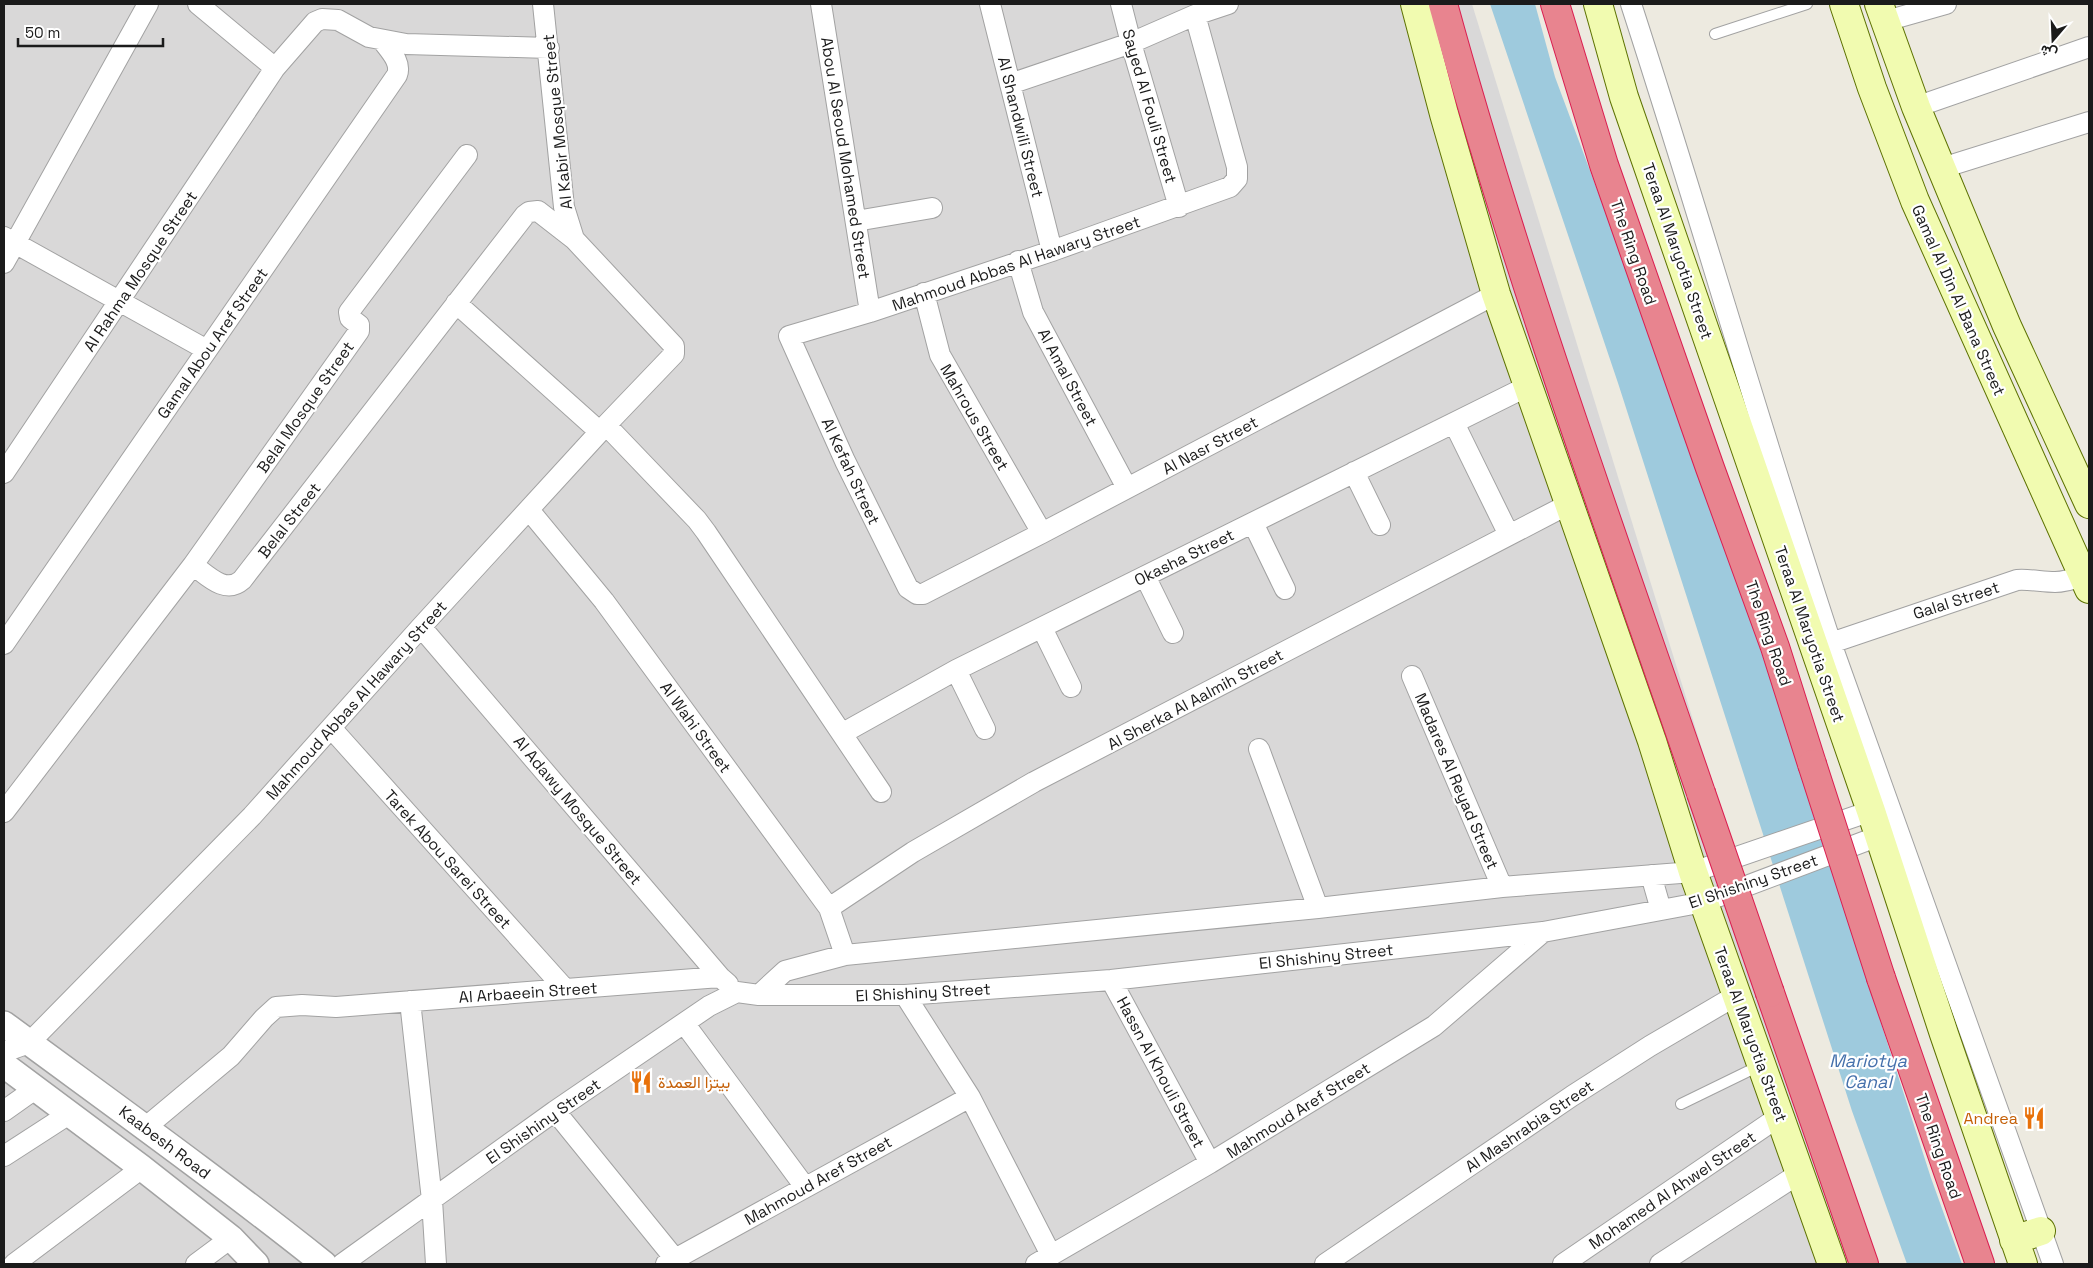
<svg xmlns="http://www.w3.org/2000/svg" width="2093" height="1268" font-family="'Space Grotesk',Vazirmatn,sans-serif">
	<rect width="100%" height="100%" fill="#edeae0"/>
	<path fill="#d9d8d8" d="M4,4h1468l389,1260h-1857z"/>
	<path fill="#9ecadd" d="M1490,4h45l20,73 71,190 123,347 182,564 31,86h-55l-55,-153 -234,-728z"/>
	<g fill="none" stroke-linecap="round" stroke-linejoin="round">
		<defs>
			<path id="service" d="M1715,34l92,-30
				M1681,1104l80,-39"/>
			<path id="minor" d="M198,4l77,64
				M821,4l49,308
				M990,4l62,247
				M1121,4l10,39 48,164
				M1631,4c69,212 130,427 200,639l222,621
				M1195,15l42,152v12l-7,8 -178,64 -182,61 -81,24 56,125 63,127 9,6h6l119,-61 454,-239
				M1886,21l60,-17
				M1010,84l121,-41 64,-28 33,-11
				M1916,107l173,-60
				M1942,168l147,-46
				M856,221l76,-13
				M4,237l203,113
				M1018,261l15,51 94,176
				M4,263l144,-259
				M924,293l16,62 102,178
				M456,303l144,129
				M1454,423l55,112
				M606,425l91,95 9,12 175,260
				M1354,472l26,53
				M4,473l271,-405 40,-46 7,-3 16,1 31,17 37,7 143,4
				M529,510l75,91 225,307 16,47
				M1253,523l32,66
				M193,565l166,-234v-6l-9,-7 -1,-6 118,-157
				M1145,576l28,57
				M421,627l299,350 8,7
				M1042,628l29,59
				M1831,643l186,-63c13,-1 25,2 38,2 10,0 19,-3 28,-6
				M4,644l393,-569c5,-13 -8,-25 -15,-35
				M956,670l29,59
				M1412,676l90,211
				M332,729l233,260
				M843,733l113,-63 572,-284
				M1259,749l59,159
				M4,812l189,-247c14,10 32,30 49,15l283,-365 4,-3 9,-1 36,28
				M1651,875l10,35
				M829,908l84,-56 121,-70 535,-278
				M1111,980l99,183
				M759,995l26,-24 60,-16 473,-47 184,-21 191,-15 178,-61
				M905,995l65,102 81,158
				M410,1001l22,199 4,64
				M684,1023l121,164
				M4,1052l25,-9 223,-227 169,-189 185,-202 68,-71v-8l-100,-107 -10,-32 -21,-203
				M4,1111l31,-22
				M555,1111l120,148
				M146,1127l85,-71 33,-38 12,-11 26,-2 34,2 384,-30
				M4,1156l65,-42
				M14,1264l128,-96
				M196,1264l35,-26
				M342,1264l213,-153 154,-105 28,-14 22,3h146l206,-15 432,-48 161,-30 175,-66
				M666,1264l304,-167
				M1036,1264l174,-101 224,-137 109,-94
				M1325,1264l247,-168 78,-50 87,-51
				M1563,1264l217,-148
				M1660,1264l140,-91"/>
			<path id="tertiary" d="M4,1024c107,79 216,157 320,240
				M4,1065l138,103 89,70 25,26"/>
			<path id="secondary" d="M1415,4l29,110 52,180 156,447 41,131 139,392
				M1598,4l26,93 247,714 73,223 79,230
				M1844,4l28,84 43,113 174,388
				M1879,4l37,103 91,219 82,178
				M2014,1240l27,-9"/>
			<path id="motorway" d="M1443,4c73,267 168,527 258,789
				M1555,4l49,161 106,303 65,179 37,117
				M1881,978l99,286
				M1770,993l94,271"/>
		</defs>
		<use href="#service" stroke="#a2a2a2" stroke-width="12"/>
		<use href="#minor" stroke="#a2a2a2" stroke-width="22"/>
		<use href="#tertiary" stroke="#a2a2a2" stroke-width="28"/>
		<use href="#secondary" stroke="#5d7202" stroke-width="30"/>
		<use href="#motorway" stroke="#da1e50" stroke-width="30"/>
		<use href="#service" stroke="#fff" stroke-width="10"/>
		<use href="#minor" stroke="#fff" stroke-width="20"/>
		<use href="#tertiary" stroke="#fff" stroke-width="25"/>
		<use href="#secondary" stroke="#f1fbb0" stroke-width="28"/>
		<use href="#motorway" stroke="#e8848f" stroke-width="28"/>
		<defs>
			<path id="motorway-bridge" d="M1812,764l69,214
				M1701,793l69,200"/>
		</defs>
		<use href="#motorway-bridge" stroke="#da1e50" stroke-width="30" stroke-linecap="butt"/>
		<use href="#motorway-bridge" stroke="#e8848f" stroke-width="28"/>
	</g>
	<defs>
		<symbol id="restaurant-bare" viewBox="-9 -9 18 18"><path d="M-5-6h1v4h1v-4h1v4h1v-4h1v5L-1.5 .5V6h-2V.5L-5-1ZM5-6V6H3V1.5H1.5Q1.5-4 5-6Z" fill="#e8710a" stroke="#fff" stroke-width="2.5" paint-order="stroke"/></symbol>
	</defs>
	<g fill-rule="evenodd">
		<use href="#restaurant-bare" x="625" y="1066" width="32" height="32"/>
		<use href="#restaurant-bare" x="2018" y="1102" width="32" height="32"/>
	</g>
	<g text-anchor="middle" stroke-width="4.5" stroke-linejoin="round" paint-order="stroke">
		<g font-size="16" fill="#1b1b1b" stroke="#fff">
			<text transform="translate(1150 106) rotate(74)" y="6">Sayed Al Fouli Street</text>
			<text transform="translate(557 122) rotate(-96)" y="6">Al Kabir Mosque Street</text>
			<text transform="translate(1021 127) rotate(76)" y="6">Al Shandwili Street</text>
			<text transform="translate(846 158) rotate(81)" y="6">Abou Al Seoud Mohamed Street</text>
			<text transform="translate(1678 251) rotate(71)" y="6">Teraa Al Maryotia Street</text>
			<text transform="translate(1634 252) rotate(71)" y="6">The Ring Road</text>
			<text transform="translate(1016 263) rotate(-19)" y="6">Mahmoud Abbas Al Hawary Street</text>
			<text transform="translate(140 271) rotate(-56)" y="6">Al Rahma Mosque Street</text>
			<text transform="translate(1959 300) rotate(66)" y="6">Gamal Al Din Al Bana Street</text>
			<text transform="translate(212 343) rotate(-55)" y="6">Gamal Abou Aref Street</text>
			<text transform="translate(1068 377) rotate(62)" y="6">Al Amal Street</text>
			<text transform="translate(305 407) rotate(-55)" y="6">Belal Mosque Street</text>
			<text transform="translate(975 417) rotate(60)" y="6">Mahrous Street</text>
			<text transform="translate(1210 445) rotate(-28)" y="6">Al Nasr Street</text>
			<text transform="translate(851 471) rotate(65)" y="6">Al Kefah Street</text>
			<text transform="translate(289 520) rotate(-52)" y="6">Belal Street</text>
			<text transform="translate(1184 557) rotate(-26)" y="6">Okasha Street</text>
			<text transform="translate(1956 600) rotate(-18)" y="6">Galal Street</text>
			<text transform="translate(1769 633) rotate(71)" y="6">The Ring Road</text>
			<text transform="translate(1810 634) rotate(71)" y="6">Teraa Al Maryotia Street</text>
			<text transform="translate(1195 699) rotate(-28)" y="6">Al Sherka Al Aalmih Street</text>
			<text transform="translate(356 700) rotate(-48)" y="6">Mahmoud Abbas Al Hawary Street</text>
			<text transform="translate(696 727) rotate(54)" y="6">Al Wahi Street</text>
			<text transform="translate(1457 781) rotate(67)" y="6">Madares Al Reyad Street</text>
			<text transform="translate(578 810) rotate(50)" y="6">Al Adawy Mosque Street</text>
			<text transform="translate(448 859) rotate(48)" y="6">Tarek Abou Sarei Street</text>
			<text transform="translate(1753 881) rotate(-19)" y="6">El Shishiny Street</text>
			<text transform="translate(1326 956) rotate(-6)" y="6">El Shishiny Street</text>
			<text transform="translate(528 992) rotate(-4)" y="6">Al Arbaeein Street</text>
			<text transform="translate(923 992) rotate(-3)" y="6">El Shishiny Street</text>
			<text transform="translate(1751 1034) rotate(70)" y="6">Teraa Al Maryotia Street</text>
			<text transform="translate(1161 1072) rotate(62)" y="6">Hassn Al Khouli Street</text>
			<text transform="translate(1298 1110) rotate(-32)" y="6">Mahmoud Aref Street</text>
			<text transform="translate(543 1121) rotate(-35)" y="6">El Shishiny Street</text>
			<text transform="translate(1529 1126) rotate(-34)" y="6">Al Mashrabia Street</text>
			<text transform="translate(165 1142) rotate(37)" y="6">Kaabesh Road</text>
			<text transform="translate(1939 1146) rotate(71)" y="6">The Ring Road</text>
			<text transform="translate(818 1180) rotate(-29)" y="6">Mahmoud Aref Street</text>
			<text transform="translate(1672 1190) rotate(-34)" y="6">Mohamed Al Ahwel Street</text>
		</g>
		<g font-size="16" fill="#c56008" stroke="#fff" text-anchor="start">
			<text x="658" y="1088">بيتزا العمدة</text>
			<text x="2018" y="1124" text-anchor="end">Andrea</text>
		</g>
		<g font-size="18" font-style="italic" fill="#4671ac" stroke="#fff">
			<text x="1868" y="1067">Mariotya<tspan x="1868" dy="21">Canal</tspan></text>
		</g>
	</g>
	<rect width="2093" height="1268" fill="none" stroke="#1b1b1b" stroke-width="10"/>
	<g transform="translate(2053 40) rotate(199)" stroke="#ffffff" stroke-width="4" paint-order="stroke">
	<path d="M0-4L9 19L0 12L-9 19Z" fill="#1b1b1b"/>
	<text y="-8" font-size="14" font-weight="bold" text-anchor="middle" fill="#1b1b1b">ش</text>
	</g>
	<path d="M18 38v8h145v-8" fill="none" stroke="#1b1b1b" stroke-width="2.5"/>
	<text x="25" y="38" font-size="15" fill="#1b1b1b" stroke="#ffffff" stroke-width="4" paint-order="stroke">50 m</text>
</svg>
